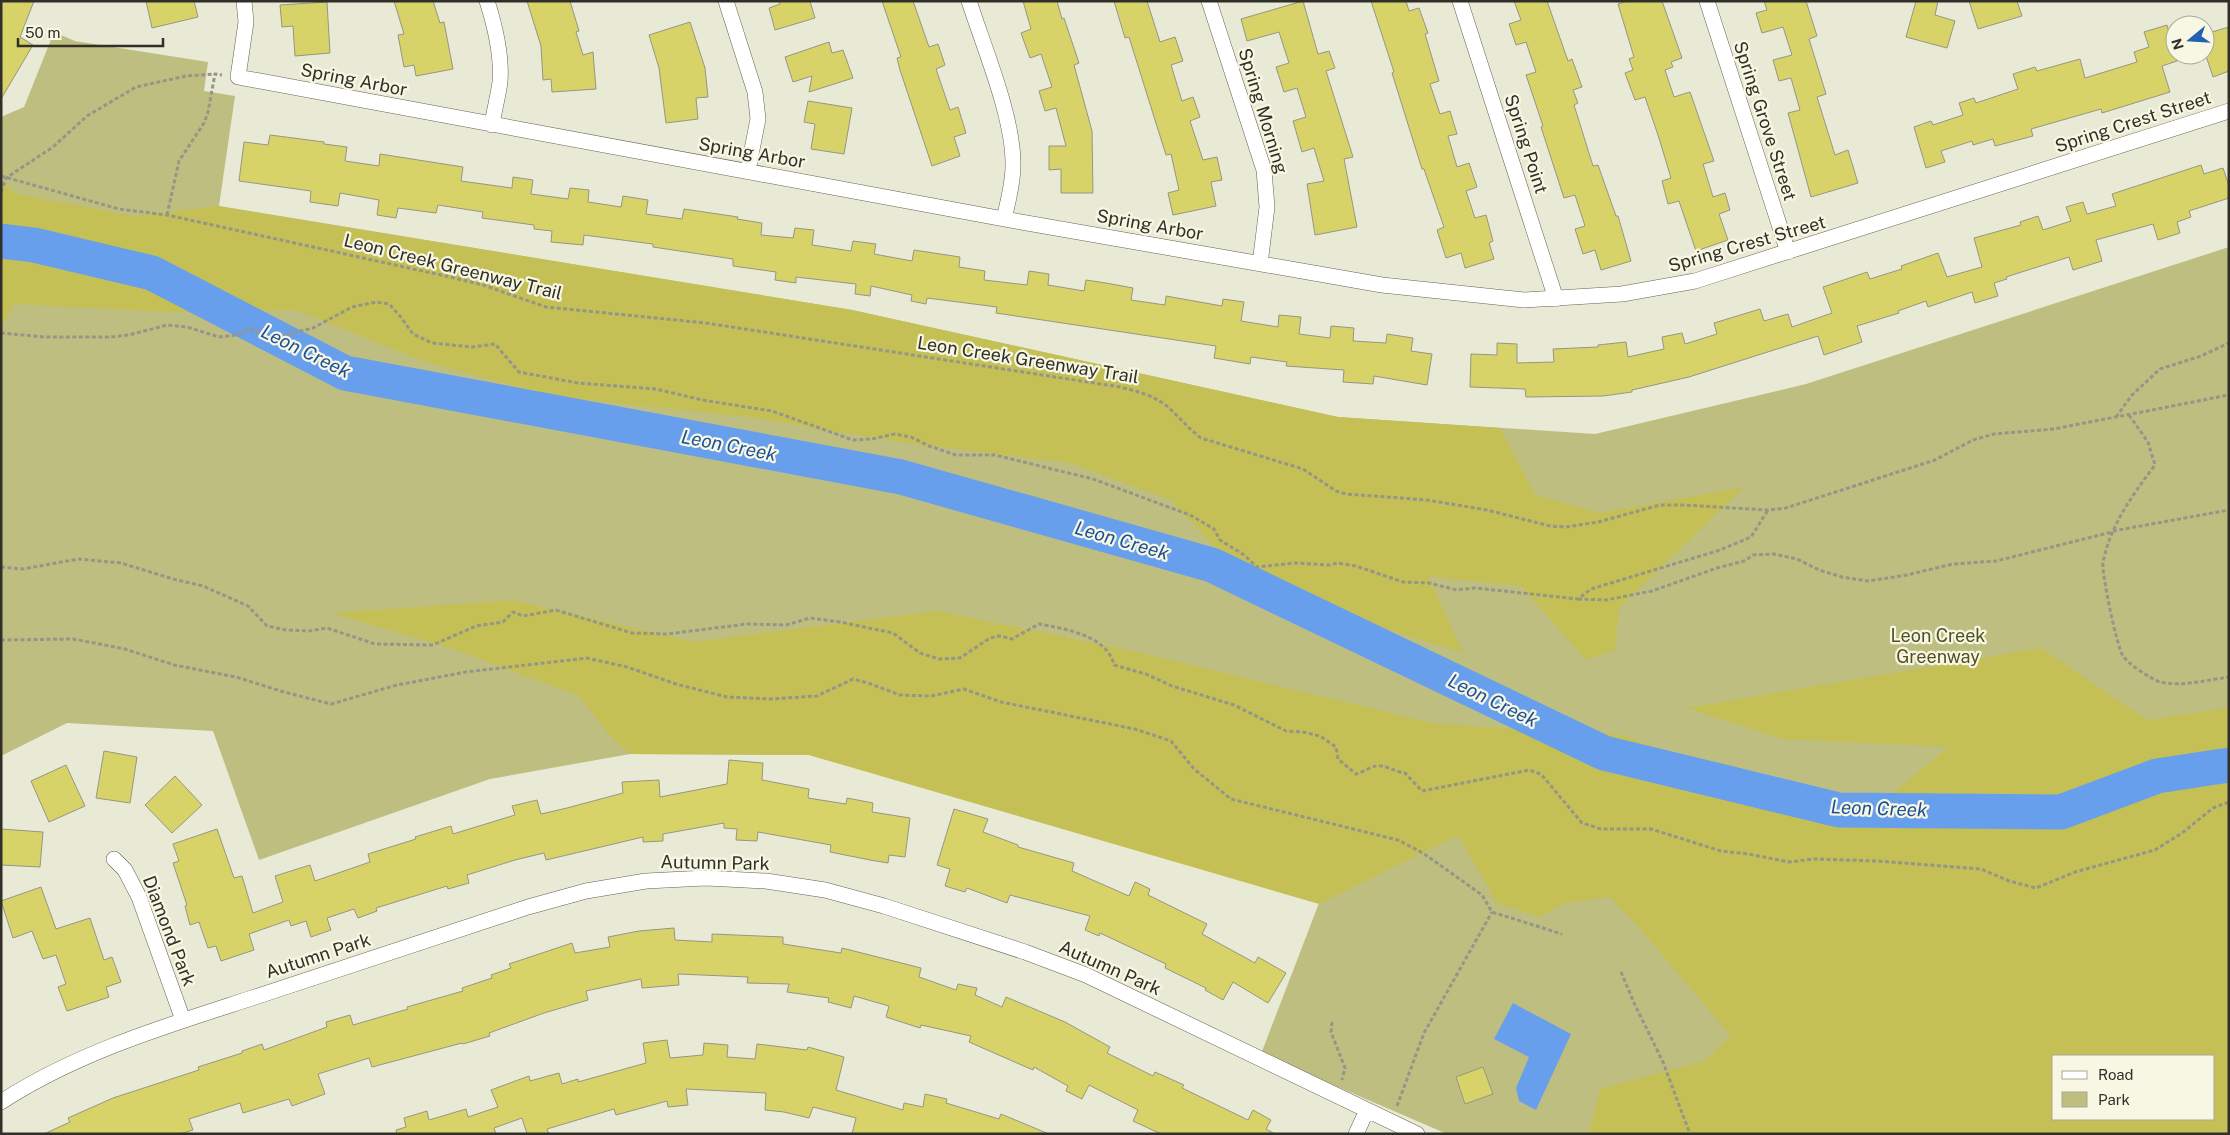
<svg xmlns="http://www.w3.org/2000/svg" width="2230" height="1135" font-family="'Public Sans',sans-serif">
	<rect width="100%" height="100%" fill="#e9ead6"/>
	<path fill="#bfbe81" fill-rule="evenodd" d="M54,32l21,9 133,21 -4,29 31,5 -16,110 633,104 486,107 257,17 211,-50 423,-137v887h-782l-186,-80 58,-151 -228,-69 -282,-79 -179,-1 -140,25 -231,81 -46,-129 -146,-8 -66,33v-639l23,-10zM2054,1056h160v63h-160z"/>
	<path fill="#c4c055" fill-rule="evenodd" d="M1,181l15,13 118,22 84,-10 634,104 486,107 162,11 35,67 64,18 145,-26 -125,121 -4,42 -29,10 -65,-74 -93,-10 35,77 -128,-40 -111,-56 -53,-57 -101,-37 -169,-21 -154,-25 -196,-21 -131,-36 -123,-50 -130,2 -153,-8 -13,23z
		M512,600l182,42 243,-31 200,41 300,72 185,11 234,88 93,-76 -167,-8 -95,-31 354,-60 106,72 82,-12v426h-640l11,-45 104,-28 27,-25 -94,-111 -27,-28 -48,7 -22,13 -43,-14 -38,-66 -2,-1 -138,68 -510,-149 -179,-1 -20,-18 -31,-40 -126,-47 -121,-36zM2054,1056h160v63h-160z"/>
	<path fill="#689fed" d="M1513,1003l58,31 -35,76 -17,-9 -3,-13 13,-31 -35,-18z"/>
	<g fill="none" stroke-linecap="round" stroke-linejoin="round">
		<path stroke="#689fed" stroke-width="35" d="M1,241l33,4 118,28 193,100 556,104 311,88 392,188 235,57 222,2 96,-36 72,-11"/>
	</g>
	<path fill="#d7d368" stroke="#969684" d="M1,1h33l-14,36 13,8 -32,54z
		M146,1h48l4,16 -46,11z
		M394,1h39l7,22 4,-1 9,47 -37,7 -2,-11 -10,2 -6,-32 6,-1z
		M527,1h43l9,30 -3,1 7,23 10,-3 3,37 -44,3 -1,-13 -8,1 -2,-34z
		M779,1h31l5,17 -40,12 -6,-22 11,-4z
		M882,1h31l16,46 9,-3 7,21 -9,4 14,41 8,-3 8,26 -12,4 6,19 -28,10 -32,-96 -3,-12 4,-1z
		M1023,1h34l5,18 2,-1 15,45 -5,2 18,66 1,62h-32v-24l-12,1v-24h17l-10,-38 -11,3 -6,-20 13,-4 -11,-33 -11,4 -9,-25 10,-4z
		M1114,1h33l13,41 15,-5 8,24 -12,4 11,36 11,-4 7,20 -10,4 13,39 14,-3 5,23 -11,2 5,24 -43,9 -5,-22 11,-3 -8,-36 -5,1 -37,-118 -4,1z
		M1303,1l15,53 11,-3 6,17 -9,3 27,86 -9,2 13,68 -42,8 -8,-51 17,-3 -10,-33 -12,4 -9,-31 13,-4 -9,-29 -13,4 -8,-25 13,-4 -10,-31 -32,9 -6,-22z
		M1371,1h35l3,10 10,-3 9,25 -3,1 14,47 -9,3 10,30 10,-3 7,23 -9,2 9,31 12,-4 8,24 -11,4 9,27 11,-3 7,26 -4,2 5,16 -29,9 -4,-15 -15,5 -9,-28 7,-3 -20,-58h-2l-30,-96 2,-1z
		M1514,1h33l21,60 4,-2 10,28 -9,3 5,13 -4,2 19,61 5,-1 18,51h2l13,45 -30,9 -6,-20 -12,4 -8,-25 10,-3 -10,-31 -11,3 -23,-71 2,-1 -17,-51 10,-3 -10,-30 -10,3 -7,-21 12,-4z
		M1627,1h35l20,57 -11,4 2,5 -8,3 9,27 16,-5 24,69 -11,3 10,33 12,-4 5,17 -11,4 9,26 -32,11 -17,-50 -11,3 -6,-23 9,-3 -12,-40 -14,-41 -10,3 -10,-27 8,-3 -4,-11 5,-2 -16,-53z
		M1764,1h42l11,35 -8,3 17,55 -9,3 18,58 13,-5 10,33 -47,14 -23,-84 12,-3 -9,-32 -12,3 -6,-21 19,-5 -9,-28 -21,6 -6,-20 11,-3z
		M1916,1h22l-3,14 20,6 -8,27 -41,-11z
		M1969,1h48l5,15 -44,13z
		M327,2l3,51 -35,3 -2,-30 -11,1 -2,-22z
		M690,22l15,46 3,29 -12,1 2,21 -32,4 -7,-55 -10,-33z
		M2167,25l10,36 -15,5 8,26 -68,21 -1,-4 -70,20 2,7 -38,10 -2,-7 -20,6 -1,-4 -31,10 4,11 -19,6 -12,-41 17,-6 2,4 30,-10 -4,-12 15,-5 2,5 42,-14 -5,-15 22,-7 2,4 43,-12 5,19 52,-16 -3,-10 15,-5 -5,-15z
		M2229,27v44l-16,6 -8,-24v-19z
		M829,42l3,11 11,-3 10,28 -44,14 3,-16 -19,6 -8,-25z
		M808,101l44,7 -8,46 -33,-5 4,-25 -11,-2z
		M270,135l54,7v2l23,3 -2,14 34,5 1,-12 83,13 -2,14 51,7 1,-11 20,3 -2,14 37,5 2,-11 19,2 -1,12 33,5 2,-11 25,4 -2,14 36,5 2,-10 54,8 -1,2 25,4 -1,12 32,3 2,-10 19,2 -2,15 39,6 2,-10 23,3 -2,10 38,7 2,-11 46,7 -1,10 26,4 -1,9 43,5 2,-14 20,3 -1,11 36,6 2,-11 20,3 27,5 -2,12 34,5 1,-9 56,10 1,-7 21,3 -3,19 37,6 1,-12 22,2 -2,17 31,4 1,-12 23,2 -1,13 33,2 1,-9 26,4 -2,13 21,3 -5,31 -53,-9 -1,8 -30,-2 1,-12 -58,-4 1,-4 -36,-5 -1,7 -36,-6 2,-12 -220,-33 1,-6 -70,-9 -1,6 -15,-3 1,-6 -41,-9 -1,10 -15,-2 1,-10 -60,-7v6l-21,-3 1,-8 -43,-6v-7l-80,-12v-3l-69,-9 -1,10 -32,-3 1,-11 -18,-2v-4l-52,-7 1,-6 -45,-7 -2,8 -38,-5 -2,10 -19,-3 2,-15 -39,-7 -2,13 -28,-4 1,-11 -72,-10 5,-39 24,3z
		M2201,165l3,9 19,-6 6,18v12l-40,13 2,6 -14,5 3,11 -22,7 -5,-16 -57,16 6,21 -29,9 -4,-13 -63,20 1,2 -13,4 4,13 -23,7 -3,-11 -44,15 -2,-6 -28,10 1,2 -42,13 5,16 -38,13 -6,-19 -129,41 -57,13v2l-29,4 -77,1 -1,-8 -55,-2 1,-33 26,1v-12l20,1v19l37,-1 -1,-13 45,-2v-2l28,-3 2,15 36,-8 -2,-12 20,-4 3,11 32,-10 -3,-11 46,-14 4,12 24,-7 4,13 40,-14 -9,-26 44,-15 3,7 32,-10 -1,-3 37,-13 9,24 35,-10 -8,-29 47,-13 -1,-3 18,-6 5,14 28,-9 -5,-14 17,-5 4,12 29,-8 -4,-12z
		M104,751l33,6 -7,46 -34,-5z
		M729,760l34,3 -1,17 47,9 -1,9 38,6 1,-6 26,5 -1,9 38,6 -5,39 -16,-2 -1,8 -18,-3 -40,-8 1,-7 -73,-13 -1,9 -21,-1 1,-11 -13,-1v-5l-61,11v7l-20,1v-5l-97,23 -2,-7 -29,7 -48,15 2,8 -21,6 -1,-3 -71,22 1,3 -19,7 -4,-9 -27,9 4,12 -20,7 -5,-16 -15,5 -2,-6 -40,14 5,16 -33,11 -5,-15 -8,2 -9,-26 -9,3 -5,-19 2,-1 -14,-42 6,-2 -6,-17 44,-15 17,49 8,-2 11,37 30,-11 -8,-26 35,-11 5,16 55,-19 -2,-8 48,-15 -1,-2 36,-11 2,8 62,-19 -3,-9 25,-6 4,14 26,-6 56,-15 -1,-11 37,-2 1,17 67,-13z
		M66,765l19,41 -36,16 -18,-41z
		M175,776l27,29 -30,28 -27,-28z
		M954,809l34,10 -5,13 35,13v2l56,16 -2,8 57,25 6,-14 15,7 -2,6 59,29 -5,10 53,29 3,-6 28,16 -18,30 -35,-21 -10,18 -18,-10 1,-2 -41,-20 1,-4 -66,-31 -1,3 -14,-6 5,-14 -80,-21 -3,8 -40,-15 -2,4 -20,-6 5,-17 -13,-4z
		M1,829l42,3 -3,35 -39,-2z
		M41,887l15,42 34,-11 14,42 8,-3 9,25 -15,5 3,10 -42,14 -9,-24 8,-3 -10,-29 -13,4 -11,-28 -19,7 -12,-37z
		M674,928l1,12 37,2v-8l71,3v7l58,9 1,-5 79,20 -2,9 37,13 2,-6 19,4 -2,7 27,12 4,-10 59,25 45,25 -3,6 46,23 2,-4 29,13 -2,3 66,32 5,-10 18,10 -5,9 9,5h-114l-28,-13 5,-11 -49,-25 -7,14 -16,-8 2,-5 -34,-19 -1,3 -64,-28 2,-6 -50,-11 -1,3 -34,-11 3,-11 -35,-10 -3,12 -23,-6 1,-4 -42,-6 2,-8 -42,-1 1,-6 -70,-3 1,11 -37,3 -1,-9 -55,12 2,9 -44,13 -55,20 1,3 -27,8 -1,-1 -90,24 -3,-9 -51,16 7,20 -33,12 -3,-7 -46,14 -3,-10 -51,16 4,11 -13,4h-136l26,-12 -2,-4 45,-20 86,-28 -1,-3 44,-14v-2l20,-7 2,6 63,-23 -1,-5 24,-7 3,10 55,-16 -1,-2 56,-16 -1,-3 30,-10 -1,-3 20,-7 -2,-4 63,-21 3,10 35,-6 -2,-10 31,-6z
		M667,1040l3,18 33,-3 1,-12 24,2 -1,12 28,2 2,-15 50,6 1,-3 36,10 -8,33 67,20 1,-7 19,4 2,-13 22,5 -1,4 53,16 2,-5 48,20h-197l4,-16 -43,-11 -4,11 -25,-6 -19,-2 1,-17 -80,-4 2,16 -20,2 -1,-6 -51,14 -2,-6 -67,20 2,5h-22l-5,-16 -28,10 2,6h-99l-1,-4 10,-3 -2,-9 23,-7 2,9 37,-11 2,8 30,-10 -7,-17 38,-14 1,5 29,-8 3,11 16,-5v3l68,-19 -3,-20z
		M1483,1067l10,27 -28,10 -9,-27z"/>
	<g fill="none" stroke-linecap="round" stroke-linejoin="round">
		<defs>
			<path id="street" d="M244,1l2,21 -8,55 766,142 378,66 142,15 98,-6 73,-13 534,-170
				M487,1c8,25 15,55 13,81 -2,15 -6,29 -8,43
				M726,1l29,91 3,27 -10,51
				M969,1c15,47 45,117 44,165 0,18 -5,35 -9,53
				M1209,1l55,169 3,37 -7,57
				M1460,1l96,298
				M1707,1l81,251
				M114,859l11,11 14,27 44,123
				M1,1102c77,-50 165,-76 251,-104 92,-31 184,-61 276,-91l58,-16 60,-10 60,-3 60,3 59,9 59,16 141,46 61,23 331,159
				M1356,1134l11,-24"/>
		</defs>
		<use href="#street" stroke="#636352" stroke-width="16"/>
		<path stroke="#959687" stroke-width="3" stroke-dasharray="4 2.5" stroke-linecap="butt" d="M1,176l118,33 48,6 283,62 33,8 63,22 160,16 414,64c16,4 33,8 47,19 12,11 21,22 34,32l102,31 33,22 10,3 81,6 60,10 63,16 16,1 32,-5 62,-17h23l85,5 18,-2 149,-48 38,-20 21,-6 60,-5 175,-34
			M1,192l5,-14 47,-31 34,-31 49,-29 50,-11 29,-2
			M167,215l12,-54 25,-38 4,-11 7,-38 7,1
			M1,333l44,4h66l18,-2 38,-10 20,2 32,10 17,-2 14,-6 22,9 41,-10 39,-21 24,-5 13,2 11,12 13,18 19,9 40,4 23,-3 24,28 59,11 78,6 46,11 70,11 81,29 19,-1 23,-5 16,3 18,9 27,9h39l98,24 97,36 24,14 6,11 24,15 13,12 37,-4 36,2 7,-2 19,3 47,16 26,1 28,7 18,-2 103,11 13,-10 126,-38 34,-14 17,-27
			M2129,415l19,27 7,23c-23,31 -44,59 -52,97 -2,9 14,86 20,94 5,8 28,23 37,26 21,5 48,-2 69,-5
			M2116,417l16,-22 28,-26 41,-13 28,-13
			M2113,531l116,-21
			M1,567l22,2 55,-10 43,4 52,16 30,7 45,20 19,20 19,4 23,1 18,-3 48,16 58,1 43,-19 27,-4 10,-10 10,4 33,-6 76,23 35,1 80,-10 39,1 24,-7 30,4 53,11 27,20 19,6 21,-1 30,-20 10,-2 12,3 27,-15c26,5 68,11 75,41l32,9 26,12 62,19 52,26 17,1 17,4 16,11 2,12 18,15c7,-2 14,-7 20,-8 8,-2 19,6 29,7l17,18 107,-21 12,4 41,49 19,6h50l70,22 28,3 40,8 25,-3 63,2 104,8 28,12 27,7 39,-16 80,-22 27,-17 31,-25 16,-6
			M1578,599l28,1 46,-9 65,-23 27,-7 9,-6 21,-1 23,5 22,11 23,7 26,4 39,-6 46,-11 43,-3 116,-29
			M1,640l72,-1 52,10 49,16 62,12 48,15 47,12 66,-19 69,-13 121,-14 40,9 49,17 51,13 43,2 47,-3 36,-17 18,5 29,11 31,1 33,-7 37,13 134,27 36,12 23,28 37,30 167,41 25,13 59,42 10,17 70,22
			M1621,972l14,33 28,57 27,72
			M1332,1022l-1,10 14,36 -3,12
			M1397,1106l27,-73 68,-121"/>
		<use href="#street" stroke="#fff" stroke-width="15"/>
	</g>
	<g text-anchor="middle" stroke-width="4.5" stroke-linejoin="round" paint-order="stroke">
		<g font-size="18" fill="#303029" stroke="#f7f7e3">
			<text transform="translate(354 80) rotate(11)" y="6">Spring Arbor</text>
			<text transform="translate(1263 111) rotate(73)" y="6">Spring Morning</text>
			<text transform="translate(1765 121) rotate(72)" y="6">Spring Grove Street</text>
			<text transform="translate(2133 122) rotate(-18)" y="6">Spring Crest Street</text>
			<text transform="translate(1526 144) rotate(72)" y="6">Spring Point</text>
			<text transform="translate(752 153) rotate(10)" y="6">Spring Arbor</text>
			<text transform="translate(1150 225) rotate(10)" y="6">Spring Arbor</text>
			<text transform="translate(1747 244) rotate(-16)" y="6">Spring Crest Street</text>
			<text transform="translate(453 267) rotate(14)" y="6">Leon Creek Greenway Trail</text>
			<text transform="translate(1028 360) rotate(9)" y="6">Leon Creek Greenway Trail</text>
			<text transform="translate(715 863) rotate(1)" y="6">Autumn Park</text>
			<text transform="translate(169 931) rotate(69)" y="6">Diamond Park</text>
			<text transform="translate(318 956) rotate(-18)" y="6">Autumn Park</text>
			<text transform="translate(1110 968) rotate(24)" y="6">Autumn Park</text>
		</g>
		<g font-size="18" fill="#525125" stroke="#f7f7e3">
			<text x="1938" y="642">Leon Creek<tspan x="1938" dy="21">Greenway</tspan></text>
		</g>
		<g font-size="19" font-style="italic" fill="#1c5197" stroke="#f7f7e3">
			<text transform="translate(306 351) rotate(26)" y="7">Leon Creek</text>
			<text transform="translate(729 445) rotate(11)" y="7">Leon Creek</text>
			<text transform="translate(1122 540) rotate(16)" y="7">Leon Creek</text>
			<text transform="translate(1493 700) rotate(26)" y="7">Leon Creek</text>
			<text transform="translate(1879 808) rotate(2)" y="7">Leon Creek</text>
		</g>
	</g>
	<rect width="2230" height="1135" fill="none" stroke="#303029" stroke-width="5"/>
	<rect x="2052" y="1055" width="162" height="65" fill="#f7f7e3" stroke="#a7a799"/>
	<rect x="2062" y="1071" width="25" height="8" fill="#ffffff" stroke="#a7a799"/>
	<text x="2098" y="1080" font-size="15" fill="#303029">Road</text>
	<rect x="2062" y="1092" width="25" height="15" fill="#bfbe81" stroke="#a7a799"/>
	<text x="2098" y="1105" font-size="15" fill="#303029">Park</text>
	<g transform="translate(2190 40) rotate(252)"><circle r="24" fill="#f7f7e3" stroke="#a7a799"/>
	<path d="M0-4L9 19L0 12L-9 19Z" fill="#2260b1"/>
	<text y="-8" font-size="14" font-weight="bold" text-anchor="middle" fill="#303029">N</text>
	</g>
	<path d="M18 38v8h145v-8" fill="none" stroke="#303029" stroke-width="2.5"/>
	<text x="25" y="38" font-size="15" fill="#303029" stroke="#f7f7e3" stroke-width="4" paint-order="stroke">50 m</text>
</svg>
